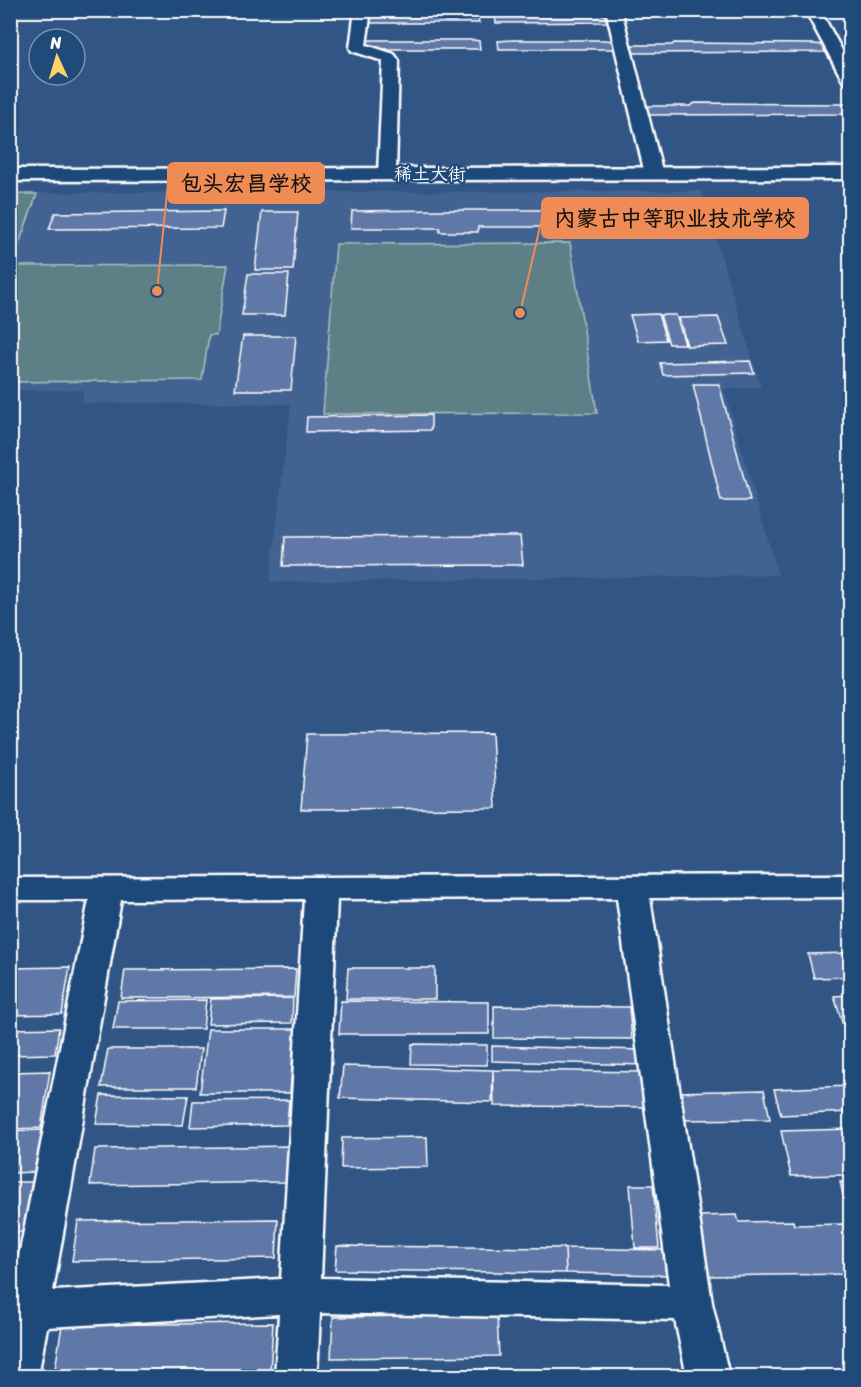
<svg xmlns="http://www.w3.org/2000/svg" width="861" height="1387" font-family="Sriracha,'LXGW WenKai TC',sans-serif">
	<rect width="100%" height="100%" fill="#315686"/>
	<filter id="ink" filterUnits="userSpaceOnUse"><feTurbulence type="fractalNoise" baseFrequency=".0167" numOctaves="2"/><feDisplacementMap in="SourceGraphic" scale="12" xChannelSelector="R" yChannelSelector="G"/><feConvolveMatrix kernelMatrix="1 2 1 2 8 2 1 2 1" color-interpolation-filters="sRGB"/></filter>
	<g filter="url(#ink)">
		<path fill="#436392" d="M701,191l60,196 -37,2 54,186 -508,7 21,-178 -209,-1 2,-13h-73l-1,-197z"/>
		<path fill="#5b8085" stroke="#adc0c2" stroke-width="1.5" d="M11,194h26l-26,72 217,-1 -12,70h-7l-7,45 -191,2z
			M570,243l27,170 -274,1 13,-170z"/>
		<path fill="#6178a7" stroke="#fff" stroke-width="1.5" d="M78,10h109l-110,3z
			M472,14l6,1 1,8h-112v-7l7,-1z
			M501,14h98l6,1 2,7 -111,1 -1,-8z
			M372,40h102l5,1 1,8h-115v-8z
			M512,40h94l6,1 2,8h-115l-1,-8z
			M674,43l141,1 7,1 4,7 -194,1 -2,-8h42z
			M695,103l155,1v10l-203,1 -2,-9h45z
			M440,210h128l2,17h-92v5h-38v-4h-89l1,-17z
			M224,211l-3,17 -172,1 6,-16z
			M262,212h36l-5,58h-38z
			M248,274h41l-4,41h-43z
			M658,314l8,26 -28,1 -8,-26z
			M660,315h16l9,29h-16z
			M718,317l10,28 -41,1 -8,-28z
			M243,336h53l-5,54h-56z
			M750,361l4,12 -91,2 -3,-12z
			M693,384h26l31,117h-29z
			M431,415v15l-125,2 1,-15z
			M520,536l3,29 -240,1 2,-29z
			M492,733l4,75 -195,1 6,-75z
			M850,953v24l-36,1 -6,-24z
			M70,967l-8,47 -52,1v-47z
			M348,968h87v31h-89z
			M296,969l-2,28 -173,1 4,-28z
			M850,995v40h-4l-12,-39z
			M293,998l-1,25 -84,1 3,-25z
			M206,1000l-3,29h-90l5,-28z
			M341,1001l148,1v32h-150z
			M494,1006l135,1 3,32 -138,-1z
			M59,1028l-4,26 -45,1v-26z
			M208,1029h87l-5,64h-90z
			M412,1044l75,1v20l-76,-1z
			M492,1046l150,4 1,15 -151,-4z
			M108,1049h93l-5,38h-95z
			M343,1066l150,4 -1,32 -152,-4z
			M493,1070l151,2 3,35 -153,-1z
			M50,1071l-9,57 -31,1v-57z
			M850,1086v26l-69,3 -7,-26z
			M764,1090l6,29 -90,1 -4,-28z
			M101,1095l87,1 -5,29 -87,-1z
			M289,1100l-2,25 -97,2 3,-26z
			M850,1129v46l-59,1 -10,-45z
			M43,1130l-7,42 -26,1v-42z
			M427,1137l1,30 -87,1 1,-30z
			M290,1146l-2,36 -198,3 5,-36z
			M10,1182h22l-9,50h-13z
			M840,1182h10v41z
			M630,1185h23l6,63h-24z
			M737,1215l2,7 54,-1 1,4 50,-1 6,27v23l-142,2 -10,-60z
			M278,1219l-2,39 -204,3 6,-40z
			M337,1246l228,2 1,25 -231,-3z
			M565,1248l98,2 3,25 -100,-2z
			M10,1253h12l-12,64z
			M497,1315l2,41 -168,2 2,-41z
			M273,1323l-3,51 -216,2 8,-51z"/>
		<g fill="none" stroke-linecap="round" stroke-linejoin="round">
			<defs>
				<path id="minor" d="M355,10h16l-5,35 28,9 5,7 -3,113 -3,4h-12l-3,-4 5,-113 -31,-10 -2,-3z
					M606,10h15l42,164 -3,4h-12l-3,-4z
					M805,10h15l30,55v19l-6,-1 -2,-4z
					M850,875v22l-200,1 62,405 17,73h-42l-12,-56 -355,-7 -3,63h-42l4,-62 -232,13 -9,49h-28v-74l79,-402h-79v-22zM617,898l52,387 -348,-7 16,-379zM304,899l-23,380 -228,12 68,-391z"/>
				<path id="major" d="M850,167v12l-840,2v-12z"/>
			</defs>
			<use href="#minor" stroke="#fff" stroke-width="5"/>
			<use href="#major" stroke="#fff" stroke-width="5"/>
			<use href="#minor" fill="#1f4a7a" fill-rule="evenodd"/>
			<use href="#major" fill="#1f4a7a" fill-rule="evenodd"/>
		</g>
	</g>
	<g text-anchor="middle" stroke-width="4.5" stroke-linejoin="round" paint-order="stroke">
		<g font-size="18" fill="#fff" stroke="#1f4a7a">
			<text x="430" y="180">稀土大街</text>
		</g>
	</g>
	<path fill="none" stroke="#ef8b55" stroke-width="2" d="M157 291L168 183M520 313L542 218"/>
	<g fill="#ef8b55" stroke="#1f4a7a" stroke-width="2">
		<circle cx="157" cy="291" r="6"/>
		<circle cx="520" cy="313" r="6"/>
	</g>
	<g fill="#ef8b55" stroke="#ef8b55" stroke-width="2">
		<rect x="168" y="163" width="156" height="40" rx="6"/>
		<rect x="542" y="198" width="266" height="40" rx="6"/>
	</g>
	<g font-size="22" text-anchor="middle" font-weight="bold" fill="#111">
		<text x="246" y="191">包头宏昌学校</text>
		<text x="675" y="226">内蒙古中等职业技术学校</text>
	</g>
	<rect width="861" height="1387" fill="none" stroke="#1f4a7a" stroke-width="36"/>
	<rect x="18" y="18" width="825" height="1351" fill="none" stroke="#fff" stroke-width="2" filter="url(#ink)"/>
	<g transform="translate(57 57) rotate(356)"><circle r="28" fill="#1f4a7a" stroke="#7992af" stroke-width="1.5"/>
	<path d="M0-4.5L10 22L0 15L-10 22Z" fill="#ffd166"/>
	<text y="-9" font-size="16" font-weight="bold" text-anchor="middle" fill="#ffffff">N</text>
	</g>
</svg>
